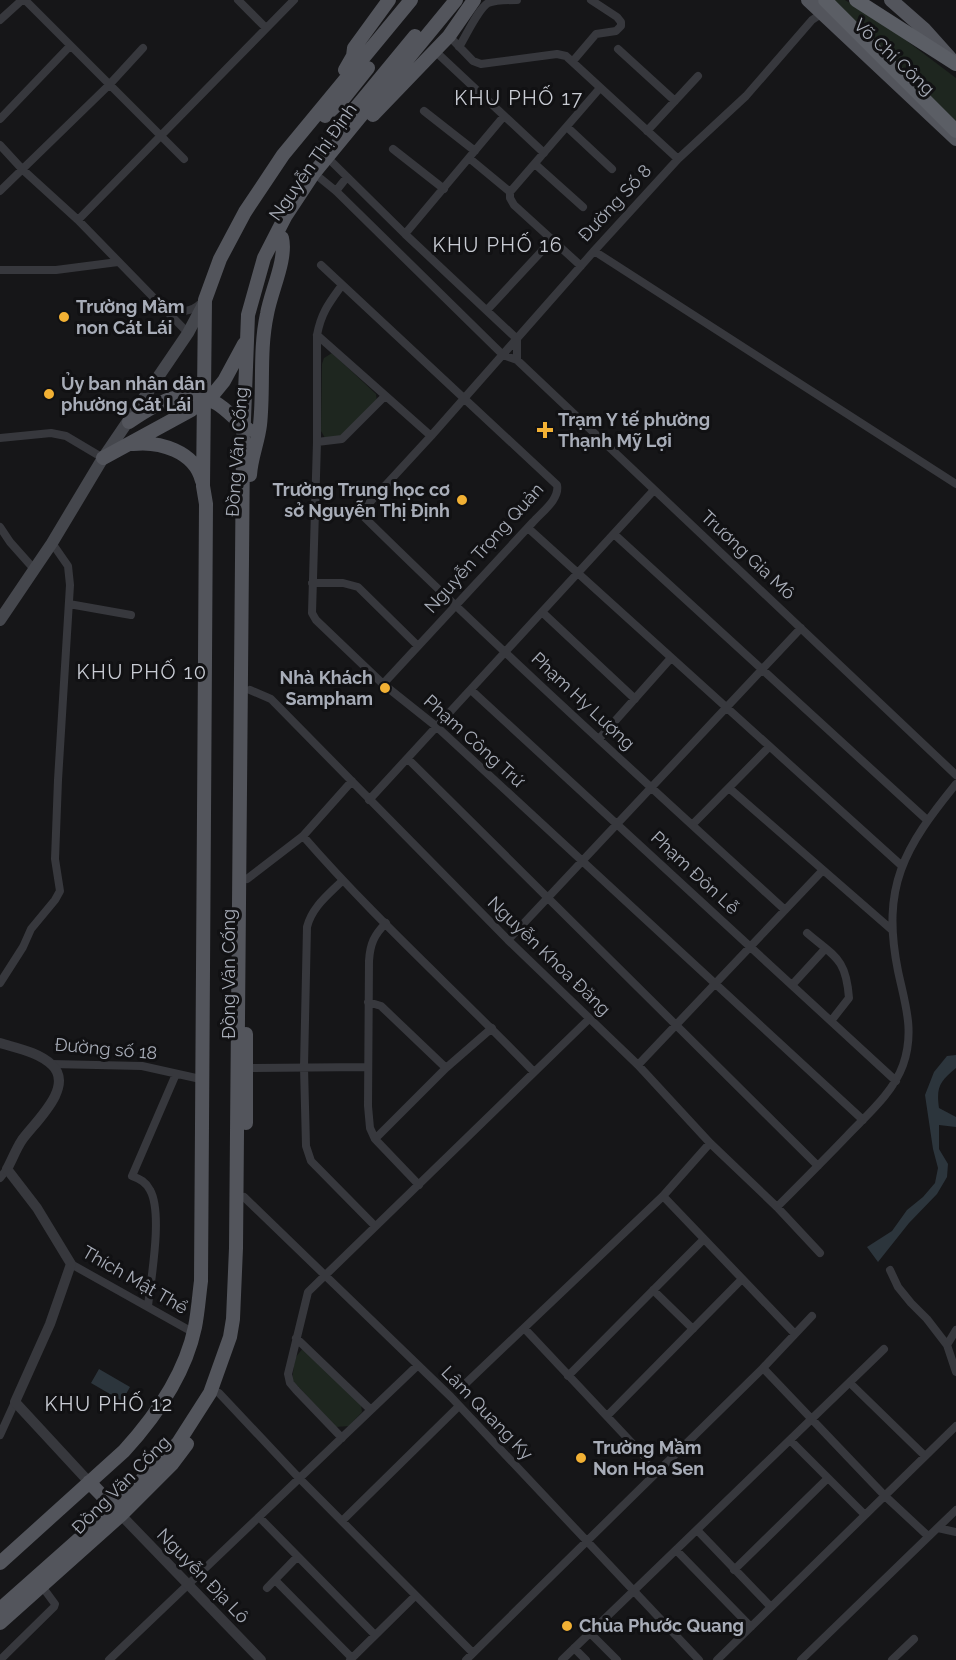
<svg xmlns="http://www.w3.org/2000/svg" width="956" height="1660" font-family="Raleway,sans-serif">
	<rect width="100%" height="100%" fill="#161618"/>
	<path fill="#1e261f" d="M834,0h11l46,29 65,49v48z
		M332,353l44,41 1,8 -34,36h-18l-4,-7 1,-67 2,-6z
		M303,1348l58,56 1,8 -13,14 -13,1 -44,-47 3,-22z"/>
	<path fill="#2c353c" d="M956,1055v13c-16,13 -20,19 -17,40l17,9v10l-17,-2v24l9,15 -1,13 -10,17 -28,29 -31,39 -11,-15 25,-16 15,-21 16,-13 12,-14 3,-15 -5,-19 -8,-54 9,-23 13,-16z
		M99,1369l31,18 -8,14 -31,-18z"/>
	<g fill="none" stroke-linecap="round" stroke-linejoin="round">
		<path stroke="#37383d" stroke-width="8" d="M25,0l159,159
			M238,0l28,28
			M0,20l22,-20
			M449,36l24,25 8,3 76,-10 9,2 112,103
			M459,47c7,-11 19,-38 29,-44 8,-3 20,-3 29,-3
			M618,49l57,52
			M435,51l109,102
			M573,61l23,-27 20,-3 5,-5v-4l-4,-5 -26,-17
			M424,111l51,40
			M0,119l70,-73
			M567,127l45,42
			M647,131l51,-55
			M0,145l22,24 56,51 110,113
			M393,149l51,40
			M469,158l41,34
			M333,163l72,71 112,105v21
			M535,164l48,43
			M320,178l16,13 167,164 14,5 439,415
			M0,191l109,-106 34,-37
			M336,191l11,-14
			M78,220l216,-220
			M405,234l99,-118
			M594,251l362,233
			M321,265l236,220c3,14 -15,27 -24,37l-150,162
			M581,266l-67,-61 -4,-7v-6l90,-104
			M0,270h56l62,-8
			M342,285c-13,18 -21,28 -25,50v107l-5,171 4,7 67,64 54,43 426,393
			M166,310c13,2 25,3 35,-7
			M487,310l66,-71
			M317,335l114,101
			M0,438l51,-5 15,3 37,22
			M317,442l25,-3 43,-43
			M314,513h46
			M360,513l71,-77 163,-185 84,-92 68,-63 66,-76 12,-8
			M360,513c138,136 282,266 425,397
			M0,527l10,15 24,27
			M528,528l374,338
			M614,534l313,286
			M312,583h31l15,4 60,59
			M69,604l62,11
			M542,612l93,87
			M250,690l21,9 237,241 130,125 72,78 67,64 43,46
			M471,690l425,391
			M599,739l72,-81
			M408,759l410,407
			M729,788l163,142
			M369,800l285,-310
			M692,825l77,-78
			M303,836c72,83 155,157 231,236
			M247,879l56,-43 49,-55
			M342,881c-14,14 -30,26 -35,46l-3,140 2,79 5,15 64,65
			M386,923c-12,12 -16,21 -17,38l-1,145 2,22 5,11 44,46
			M807,933c28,24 39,25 42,65l-18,23
			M508,940l293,-312
			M0,983l23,-36 8,-18 24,-29 5,-9 -5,-32 3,-79 12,-195 -2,-19 -16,-23
			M792,985l33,-36
			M368,1002l13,4 65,62
			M51,1064l91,2 54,12
			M638,1065l185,-195
			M247,1068l121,-1
			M375,1139l71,-71 46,-40
			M0,1178l7,-9
			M663,1196l132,138
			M244,1197l207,200 248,263
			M777,1207c23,-23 47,-47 70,-71 20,-21 46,-43 56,-71 12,-34 2,-61 -5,-94 -17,-85 6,-123 58,-187
			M71,1264l116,65
			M890,1270l8,17 13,16 16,16 20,26 9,27
			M653,1290l40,39
			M148,1306c3,-28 15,-93 2,-116 -4,-8 -10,-11 -18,-14l44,-102
			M524,1328l123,131
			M296,1338l75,72
			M947,1345l9,-15
			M763,1368l122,128 43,40
			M568,1376l135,-136
			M850,1383l75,73
			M463,1386l200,-190 47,-53
			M219,1393l80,85 174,175
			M607,1416l134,-136
			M0,1435l15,-33
			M342,1438l-46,-48 -6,-7 -2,-9 20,-82 281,-273
			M790,1440l75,75
			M259,1517l116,118
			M342,1521l117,-115
			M938,1528l18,4
			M697,1530l74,77
			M676,1550l75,77
			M734,1570l94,-92
			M275,1580l77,78
			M267,1588l30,-31
			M590,1633l27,27
			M574,1648l12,12
			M0,1660l54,-53 1,-3 -14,-19
			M109,1660l309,-295
			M350,1660l65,-64
			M466,1660l297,-292 49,-52
			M562,1660l322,-311
			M717,1660l239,-234
			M801,1660l155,-150
			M892,1660l22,-21"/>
		<path stroke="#37383d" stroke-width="10" d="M0,1043c16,5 39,9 52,22 23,22 -17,57 -30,75 -6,9 -10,20 -15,29l30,39 34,56 -21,60 -35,78 74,80
			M121,1515l140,145"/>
		<path stroke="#45474d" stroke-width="12" d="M0,620l52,-77 51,-85 85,-125 17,-32"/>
		<path stroke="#53555c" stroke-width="14" d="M808,0l148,139
			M891,0l33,29 26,29
			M345,70l8,-14 1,-8 35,-48
			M373,115l76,-79 25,-36
			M325,116l19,-18 24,-30
			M340,132l14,-22 61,-74
			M129,422c27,-18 54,-37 87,-19 12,7 21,19 33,27
			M133,444c26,-3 62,7 69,37
			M103,458l88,-48 13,-12 11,-6 9,-11 20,-37
			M250,475c1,-17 8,-33 10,-50 4,-37 -1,-74 7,-111 4,-23 20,-55 15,-76
			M246,1123v-89
			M89,1482l30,31
			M0,1563l124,-112c32,-35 61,-76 71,-124 3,-15 4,-31 6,-46l5,-777 -3,-18 2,-186 15,-41 25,-47 38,-57 128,-155
			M0,1609l114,-101 64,-65 32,-50 20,-56 3,-18 3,-71 7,-803 5,-130 16,-57 21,-41 29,-44 142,-173
			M0,1623l121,-108 51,-51 15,-20"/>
		<path stroke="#5b5e65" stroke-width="14" d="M825,0l131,131
			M856,0l100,64"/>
	</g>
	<g fill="#f2b134" stroke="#111113" stroke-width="2">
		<circle cx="64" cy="317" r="6"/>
		<circle cx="49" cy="394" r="6"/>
		<path d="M542 421h6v6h6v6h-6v6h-6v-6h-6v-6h6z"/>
		<circle cx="462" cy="500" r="6"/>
		<circle cx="385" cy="688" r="6"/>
		<circle cx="581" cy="1458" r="6"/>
		<circle cx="567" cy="1626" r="6"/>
	</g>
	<g text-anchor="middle" stroke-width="6" stroke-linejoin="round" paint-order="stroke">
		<g font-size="18" fill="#a8adb8" stroke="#111113">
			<text transform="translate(894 57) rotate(43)" y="6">Võ Chí Công</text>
			<text transform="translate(313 162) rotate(-55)" y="6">Nguyễn Thị Định</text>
			<text transform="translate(615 203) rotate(-47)" y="6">Đường Số 8</text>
			<text transform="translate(237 452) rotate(-86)" y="6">Đồng Văn Cống</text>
			<text transform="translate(484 548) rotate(-48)" y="6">Nguyễn Trọng Quản</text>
			<text transform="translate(748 555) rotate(43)" y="6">Trương Gia Mô</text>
			<text transform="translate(583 701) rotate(43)" y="6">Phạm Hy Lượng</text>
			<text transform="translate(474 741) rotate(42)" y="6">Phạm Công Trứ</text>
			<text transform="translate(695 873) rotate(43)" y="6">Phạm Đôn Lễ</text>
			<text transform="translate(549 956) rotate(44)" y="6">Nguyễn Khoa Đăng</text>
			<text transform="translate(229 974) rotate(-90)" y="6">Đồng Văn Cống</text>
			<text transform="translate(106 1049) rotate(5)" y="6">Đường số 18</text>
			<text transform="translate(135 1280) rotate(30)" y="6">Thích Mật Thể</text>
			<text transform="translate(487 1413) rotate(46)" y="6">Lâm Quang Ky</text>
			<text transform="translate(121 1485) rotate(-45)" y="6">Đồng Văn Cống</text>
			<text transform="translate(203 1576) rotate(46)" y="6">Nguyễn Địa Lô</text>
		</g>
		<g font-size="18" font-weight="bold" fill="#a8adb8" stroke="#111113" text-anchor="start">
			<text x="76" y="313">Trường Mầm<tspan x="76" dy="21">non Cát Lái</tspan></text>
			<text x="61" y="390">Ủy ban nhân dân<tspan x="61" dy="21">phường Cát Lái</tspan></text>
			<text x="558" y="426">Trạm Y tế phường<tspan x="558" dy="21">Thạnh Mỹ Lợi</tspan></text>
			<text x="450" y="496" text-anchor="end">Trường Trung học cơ<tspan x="450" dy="21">sở Nguyễn Thị Định</tspan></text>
			<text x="373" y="684" text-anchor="end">Nhà Khách<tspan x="373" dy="21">Sampham</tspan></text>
			<text x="593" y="1454">Trường Mầm<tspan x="593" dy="21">Non Hoa Sen</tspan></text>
			<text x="579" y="1632">Chùa Phước Quang</text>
		</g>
		<g font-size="20" letter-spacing="1.5" fill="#c9ccd4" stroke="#111113">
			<text x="519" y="105">KHU PHỐ 17</text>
			<text x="498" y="252">KHU PHỐ 16</text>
			<text x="142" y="679">KHU PHỐ 10</text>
			<text x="109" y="1411">KHU PHỐ 12</text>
		</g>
	</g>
</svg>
